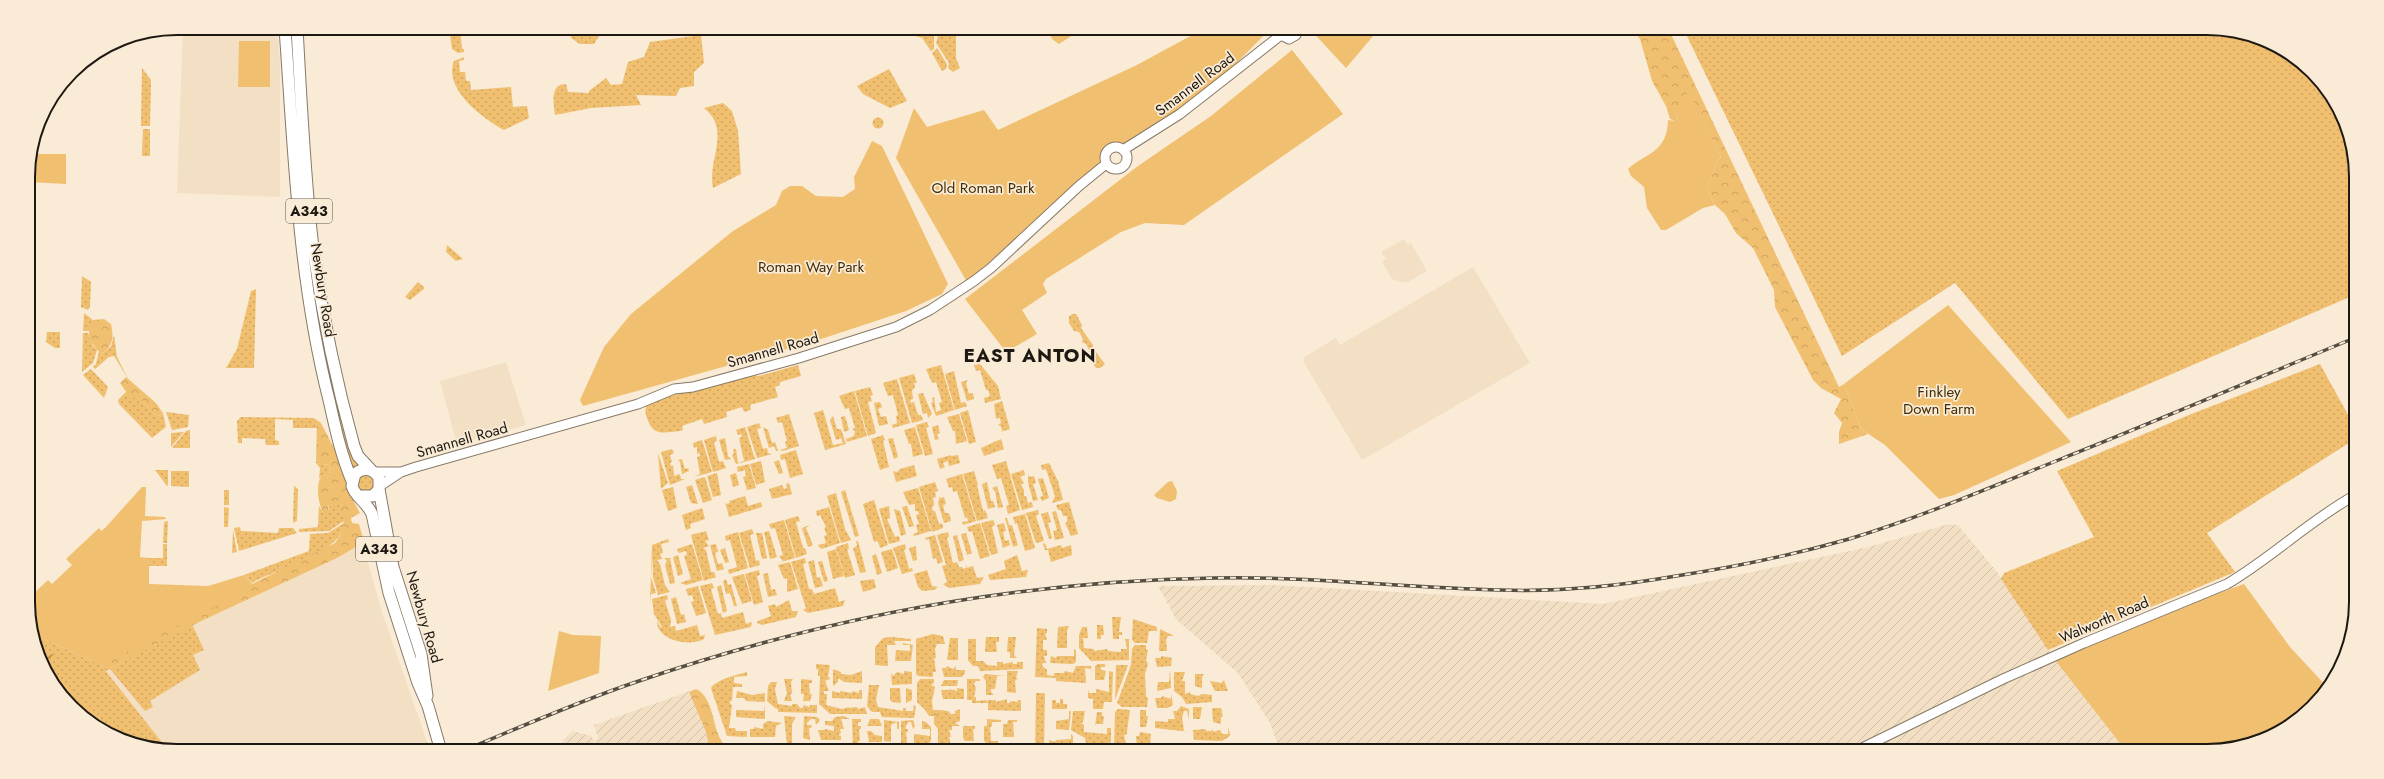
<svg xmlns="http://www.w3.org/2000/svg" width="2384" height="779" font-family="Jost,sans-serif">
	<defs>
		<pattern id="industrial-furrows" width="10" height="10" patternUnits="userSpaceOnUse"><rect width="10" height="10" fill="#f3e0c4"/><path d="M-1 1l2-2M0 10L10 0M9 11l2-2" fill="none" stroke="#d0bfa7"/></pattern>
		<pattern id="grass-dots" width="8" height="8" patternUnits="userSpaceOnUse"><rect width="8" height="8" fill="#f1bf70"/><path d="M2 2h.1M6 6h.1" fill="none" stroke="#cea360" stroke-width="1.8" stroke-linecap="round"/></pattern>
		<pattern id="forest-crowns" width="20" height="18" patternUnits="userSpaceOnUse"><rect width="20" height="18" fill="#f1bf70"/><path d="M2 6a3 3 0 1 1 6 0M12 15a3 3 0 1 1 6 0" fill="none" stroke="#cea360"/></pattern>
	</defs>
	<rect width="100%" height="100%" fill="#f9ebd5"/>
	<path fill="#f3e0c4" d="M183,28h94l3,34v135l-103,-4z
		M1404,239l4,6 3,-2 16,28 -19,11h-8l-8,-3 -10,-17 4,-3 -5,-7z
		M1473,267l57,96 -168,97 -59,-99 2,-4 31,-19 4,7z
		M506,362l20,63 -69,19 -17,-63z
		M361,538l21,74 45,130 -17,9 -242,-1 -67,-84z"/>
	<path fill="url(#industrial-furrows)" d="M1949,524l9,1 39,47 58,88 71,91h-846l-10,-28 -32,-50 -62,-54 -18,-33 115,-1 330,19 265,-57z
		M696,689l6,3 11,23 5,20 10,16h-159l-7,-8 1,-3 10,-9 18,5 3,5 4,-3 -4,-13z"/>
	<path fill="url(#grass-dots)" d="M289,28h4l16,209 52,228 -9,8 -17,-60 -28,-139z
		M449,28h11l2,21h2v3l-6,1 -6,-4z
		M569,28h35l-10,16h-14l-9,-6z
		M911,28h27l-4,8v13l-3,2 -9,-13 -13,-4z
		M940,28h16v30l4,10 -7,4 -5,-4 1,-5 -13,-20z
		M1683,28h524l39,5 44,20 29,26 22,32 12,37 -1,148 -284,123 -113,-136 -113,73z
		M701,35l3,28 -10,9v14l-14,2 -4,8 -40,-1 5,10 -50,3 -36,7c-1,-10 -6,-31 11,-31l2,8 21,1v-2l17,-13 5,7 11,-1 6,-22 16,-5 6,-15z
		M937,48l10,16 -1,5 -4,2 -10,-18z
		M464,57v3l-5,1 1,11h5l1,9h4l1,9 40,-3 2,20 14,-1 2,12 -25,12c-20,-11 -61,-40 -50,-69z
		M142,68l9,12 -1,46h-9z
		M889,69l18,32 -17,7 -27,-14 -6,-8z
		M723,103l9,8 6,20 3,43 -28,14c-6,-28 19,-58 -9,-80z
		M872.5 123a5.5 5.5 0 1 1 11 0a5.5 5.5 0 1 1-11 0Z
		M143,129h7v27h-8z
		M447,245l16,14 -7,2 -10,-9z
		M82,276l9,6 -1,25 -2,3 -7,-3z
		M418,282l7,6 -15,12 -5,-3z
		M256,289l-2,79h-28l11,-19 14,-58z
		M84,313l9,7 -4,11h-6z
		M1073,314h3l6,11 -1,3 12,17v3l12,16 -5,4h-4l-8,-13 1,-5 -3,-6 -4,-2 1,-3 -4,-7 -5,-1 -5,-8v-7z
		M47,332h13v16h-5l-9,-6z
		M83,333h5l5,13 4,4 -4,13 -11,9z
		M114,335l3,22 11,22 -14,-23 -5,1 -14,12 -2,-2 3,-3 3,-13 3,3 9,-8z
		M980,364l18,22 3,13 -16,4 -1,-5 6,-2 -2,-6h-2l-6,-20 -4,1 -2,-6z
		M2320,364l32,58v19l-145,92 28,39 -187,78 -47,-71 3,-6 90,-36 -37,-66 132,-56z
		M798,365l3,11 -21,6v3l-5,2 3,10 -28,8 1,5 -7,2 -2,-5 -16,5 1,5 -23,7 -2,-5 -20,7 1,4 -3,1c-15,1 -25,6 -32,-10 -2,-6 -4,-10 -1,-16l15,-7 89,-23 8,1z
		M941,365l13,45 -18,6 -5,-13 2,-1 -1,-4 2,-1 2,15 5,-2 -2,-7 3,-1 -6,-20 -4,1 -6,-14z
		M91,369l17,18 -4,11 -21,-23z
		M954,371l7,32 4,-1 2,4 -12,4 -10,-36z
		M914,374l3,9h-3l1,5 -3,2 1,9 -3,1 1,3 3,-1 4,13h3l2,5 -11,3 -13,-45z
		M897,379l13,44 -17,5 -4,-10 3,7 5,-2 -1,-7 2,-1 -5,-20 -5,1 -5,-13z
		M968,380l-2,3 3,11 4,-1 1,6 -7,2 -6,-19z
		M870,387l3,8 -3,1 2,5 -4,1 8,31 -8,3 -13,-45z
		M854,391l13,45 -20,6 -1,-3 8,-3 1,-5 -3,-2 3,-1 -6,-20 -4,1 -6,-13z
		M126,392l16,9 11,12 6,3 4,-3 3,14 -14,11 -33,-34 -1,-4z
		M923,393l9,21 -4,4 -1,-5 -4,1 -5,-20z
		M1002,401l8,28 -10,3 2,-1 -1,-5 -3,-1 3,-2 -1,-5 -4,1 -2,-15z
		M880,402l2,5 -4,2 3,8 5,-1 2,8 -9,2 -5,-23z
		M823,410l10,35 10,-2 -2,-5 -5,2 -6,-20 3,-4 4,13h4l5,15 -21,6 -11,-37z
		M968,410l8,32 -7,2 -9,-31z
		M166,412l23,3 -1,12 -16,3z
		M789,414l10,32 -17,5 -2,-1 7,-2 -2,-6 2,-1 -5,-19 -4,1 -2,-5z
		M959,414l8,27 -11,3 -1,-13h-2l-6,-14z
		M845,416l4,14 -5,2 -3,-15z
		M241,417l72,1 4,2v8h-24v-8l-18,-1v21l4,1v4h-13l-1,-6 -23,-1v5h-4l-1,-22z
		M927,422l2,5 -3,1 7,26 -8,2 -9,-31z
		M759,423l2,5 -4,1 6,20 4,-1 1,5 4,1 -15,4 -10,-31z
		M938,425l2,8 -3,1 2,5 -4,1 -3,-13z
		M745,427l10,32 -19,5 -4,-9 2,-1 -1,-5h3l2,14 6,-2 -5,-23 3,-1 -1,-3 -3,1 -2,-5z
		M763,427l5,3 4,13 3,-1 3,9h-2l-2,-5 -5,2z
		M915,427l8,27 -10,3 -2,-13h-2l-5,-14z
		M190,430v18h-18l14,-17z
		M184,432l-13,15v-14z
		M883,435l2,5 -2,1 6,26 -9,3 -9,-31z
		M716,436l1,5 -3,1 5,20 4,-1 3,7 -13,4 -9,-32z
		M725,438l3,18 3,3 -6,1 -6,-20z
		M893,438l5,19 -4,2 -6,-20z
		M1001,439l3,10 -20,7 -3,-8z
		M702,440l10,32 -18,5 6,-3 -3,-17 3,-1 -1,-3 -2,1v-7l-3,1 -1,-5z
		M672,449l2,4 -4,2 2,7 -2,1 1,3 2,-1 1,11 6,-2 1,5h4l-15,6 -9,-33z
		M796,450l7,24 -13,4 -5,-19 -4,1 -1,-5z
		M658,453l10,30 -7,6z
		M951,455v1l7,-1 2,8 -11,3 -1,-5 -5,2 2,4 -5,2 -3,-10z
		M682,459l3,10 3,-1 1,3 -7,3 -2,-12 -2,-2z
		M779,460l4,13 -4,1 -5,-12z
		M761,461l4,21 -9,3 -6,-21z
		M1006,461l14,49 -12,4 -2,-8 3,-1 -8,-27 -4,1 -5,-14z
		M316,463l13,2 1,12 -8,-2 -3,4 1,-11z
		M1049,463l9,18 5,19 -11,3 3,-7 -9,-27 -4,1 -1,-5z
		M749,464l7,24 -9,2 -4,-13 3,-1 -1,-6 -7,2 -1,-5z
		M914,465l3,11 -21,6 -3,-11 4,1 3,-3z
		M155,470h13v15l-1,1z
		M1024,470l1,5 -5,2 4,6 -3,2 3,5v6h2l2,7 4,-1 1,5 -11,3 -11,-36z
		M171,471h18v16l-18,-1z
		M974,471l4,14h-1l6,26 2,-1 3,8 -11,3 -14,-47z
		M717,473l4,22 -8,2 -6,-21z
		M736,473l3,12 -6,2 -3,-12z
		M357 483a9 9 0 1 1 18 0a9 9 0 1 1-18 0Z
		M962,474l14,47 -13,4 -1,-3 6,-1 -1,-4 -2,1 -8,-27 -4,1 -1,-5 -3,1 -3,-9z
		M1028,474l1,3 5,-1 2,7 -3,1 5,16 -5,1 -5,-19z
		M705,477l7,23 -9,3 -8,-23z
		M1043,478l6,20 -7,3 -2,-4 3,-1 -5,-17z
		M935,482l3,9 -3,1 1,5 -3,1 1,7 -2,3 1,3h2l4,13 3,-1 1,5 -11,4 -13,-45z
		M987,482l4,19h2l2,6 -7,2 -6,-25z
		M789,483l3,11 -20,5 -3,-10 13,-4 2,4 3,-1 -1,-4z
		M692,485l6,19 -7,-1 -5,-16z
		M294,486l4,3 -1,32 -4,2z
		M997,486l6,21 -5,1 -3,-17 -3,-3z
		M673,487l4,21 -9,3 -6,-21z
		M918,488l13,43 -17,5 -1,-2 5,-2 -2,-7 3,-1 -3,-9 3,-1 -1,-3h-3v-7l-6,1 -6,-13z
		M224,490h5v15h-5z
		M845,490l14,46 -4,1 -14,-45z
		M836,493l9,36 6,11 -10,3 -14,-47z
		M745,496l3,10 13,-4 1,5 -33,10 -4,-15 1,2 4,-1 -1,-2z
		M940,496v2l4,-1 2,7 -3,1 2,8h4l2,8 -7,2 -6,-20z
		M874,500l14,45 -8,3 -2,-7 -4,1 -11,-38z
		M341,502l3,19 -15,10 -30,1v-3l19,-2 1,-21 5,8 5,-4 -1,-6 2,2z
		M1069,502l9,32 -7,2 -6,-13 2,-1v-6h-4l-2,-6h-3l-2,-5z
		M889,506l1,12 -3,1 8,18 4,-1 1,5 -11,3 -10,-35z
		M907,506l7,20 -5,1 -7,-20z
		M224,507l5,1 -1,19h-4z
		M829,507l11,36 -19,6 -3,-4 8,-2 -2,-7 3,-1 -3,-7 2,-1 -6,-12 -3,1 -1,-5z
		M702,508l3,11 -15,5 1,4 -5,2 -4,-15z
		M894,509l6,2 6,23 -5,2z
		M1038,510l1,4 -3,2 8,25 -8,2 -10,-30z
		M1056,511l8,27 -9,2 -2,-9 4,-1 -5,-18z
		M1048,512l3,10 -3,1 4,15 -3,1 -8,-25z
		M1025,514l10,34 -10,3 -8,-28 -2,1 -2,-7z
		M798,516l2,5 -4,1 7,26h2l2,6 -11,4 -11,-38z
		M1005,518h2l2,7h3l6,20 -5,2z
		M784,520l11,38 -17,5 5,-2 -4,-5 4,-1 -8,-27 -4,1 -2,-5z
		M993,520l2,5 -3,2 6,26 -7,2 -10,-32z
		M168,521l-1,22h-4l1,-21z
		M344,523c2,28 -72,48 -92,60l-8,-8 65,-24 1,-17 18,-1z
		M980,523l10,33 -10,3 -8,-28 -3,1 -2,-5z
		M1004,523l2,8 -3,1 2,9 4,-1 1,5 -7,3 -6,-23z
		M810,525l-4,3 7,17 -5,2 -6,-19z
		M240,527l1,4 37,2 1,-5h14l4,5 -58,18 -5,-23z
		M752,529l2,5 -4,1 6,26 3,-1 1,5 -10,3 -11,-35z
		M233,530l4,22 -5,1z
		M706,531l3,9 -4,1 4,5 -6,2 3,2 5,22h3l2,5 -12,4 -13,-46z
		M769,531l8,26 -7,2 -6,-27z
		M738,532l10,36 -19,6 -1,-4 9,-3 -7,-27 -4,1 -1,-5z
		M948,532l1,5 -2,1 6,25 4,-1 2,5h3l1,2 3,-1v-3l1,3 6,-2 4,12 7,-1 -4,7 -31,4 -6,-4 4,-2 -5,-16 4,-1 -9,-30z
		M756,533h6l5,25 -5,1z
		M966,533l6,20 -5,2 -6,-21z
		M935,535l8,27 -5,2 -2,-6 -3,1 -4,-20 -3,1 -1,-2z
		M957,535l7,25 -5,2 -6,-26z
		M668,539l1,3 -8,2 2,9 -3,1 2,5 -5,1 3,4 5,21 5,7 -12,3 -5,-18v-21l-2,21 5,16 -5,1 -1,9 2,-58z
		M856,541h2l8,31 -6,1 -7,-25 4,-2z
		M848,543l1,6h-2l8,26 -10,3 -9,-31z
		M1045,543l2,6 14,-4 1,3 9,-3 1,10 -21,7 -3,-12h-3l-2,-6z
		M163,544h4v22h-18v-8h14z
		M692,544l11,36 -17,5 -6,-2 11,-4 -7,-23 3,-1 -1,-4 -7,2 -2,-4z
		M716,544l2,8 -3,1 3,11 4,-1 2,6 -7,2 -7,-26z
		M905,544l1,5 -2,1 5,19 3,-1 1,3 -11,3 -9,-26z
		M916,546l1,14 -4,1 -4,-13z
		M725,548l4,14 -4,1 -5,-13z
		M836,549l8,27 -11,3 -6,-27z
		M892,549l6,19 -11,4 -6,-20z
		M876,554l6,19 -5,2 -5,-19z
		M678,555l5,19 -5,2 -5,-19z
		M1017,555l5,16 6,-1 -2,7 -36,3 -2,-5 18,-6 -2,-8z
		M664,558h6l5,25 -5,1 -5,-19 2,-4z
		M805,558l1,5 -3,1 6,25h3l2,5 21,-6 4,14 6,-2 -2,6 -35,7 -5,-3 3,-2 -15,-46z
		M814,560l3,18 3,-1 3,9 -8,2 -7,-26z
		M822,561l6,20 -4,1 -6,-20z
		M790,562l8,27 -11,3v-14l-3,1 -6,-14z
		M759,570l1,5 -3,1 6,26 -9,3 -9,-31z
		M927,570l5,16 6,1 -4,3 -12,1 -4,-4 -4,-13z
		M768,573l3,17 4,-1 2,6 -9,2 -5,-23z
		M744,574l8,27 -10,3 -10,-27z
		M726,579l2,6 3,-1 6,22h-3l-4,-13 -4,1 -3,-13z
		M874,579l2,9 -13,4 -3,-11z
		M712,583l2,5 -3,1 7,25 3,-1 1,5 21,-6 3,12 6,-2 -1,5 -36,8 -15,-49z
		M721,585l6,26 -4,2 -6,-26z
		M698,586l8,27 -10,3 -5,-14 3,-1 -2,-6 -4,1 -2,-7z
		M667,595l1,4 -3,2 6,19 -1,7 5,-1 1,5 21,-6 3,11 5,-1 -1,4c-14,8 -47,2 -47,-18l3,6h2l-8,-13 -2,-15z
		M676,597l5,18 3,-1 2,8 -9,2 -6,-25z
		M789,600l3,11h6l-2,6 -34,8 -5,-2 1,-2 13,-5 -3,-10 7,-2 1,3z
		M1112,617h9l-2,15h3v3h-3v4h-6z
		M1133,619l24,8v4h-8l-2,12h-12l-3,-3z
		M192,624l12,26 -11,5 7,15 -50,31 3,6 -8,4 -35,-42z
		M1097,625h6l1,10h-3v4h-4z
		M1069,626l-2,5v17h-10l1,-21z
		M1082,627h5l1,11h-5l1,10 10,1v2l13,-2 1,2 13,1v-3h6l-2,-10h4v21l-38,1 -12,-13v-13z
		M1037,628l10,1v4l-2,1 2,6h-4v10h4v6h-3l2,7h-3l-1,3 5,4v5l7,1v-3h10l1,-2 8,2 3,-7h15l1,10 -1,-7 -6,-1 1,15 -30,-2v-3l-21,-1z
		M1160,629l14,7h-6l-2,3 1,12h-8z
		M31,633l70,32 67,85 -30,-4 -44,-20 -29,-26 -22,-32z
		M933,634l10,2 2,8h-8l-2,5 1,9h-2l2,14h-3v5l-15,-1 -2,-2v-35z
		M891,637l20,2v2h-17l2,4h-9l1,21 -13,-1v-18l8,-9z
		M986,637h13v5h-3l1,10h-12z
		M1008,637h8l-2,18 3,3h-7v-6h-3z
		M950,638h8v22h-11z
		M968,639h8v22h7l4,4 10,1v-4h6v2l10,-2v2h4v-2h6v7l-43,2 -2,-5h-5l-5,-6z
		M903,643l10,2 -2,16h-16l1,-11 14,1v-6h-7z
		M1135,645h11v5h2l-2,10 2,4 -3,10 1,23 2,1 -1,9h-25l-5,-4 14,-38 1,-16z
		M1074,649l2,2v11l-3,2 -23,-1 1,-7 5,2 1,-2h17z
		M1161,656l11,2 -1,8 -14,1 -2,-9h6z
		M816,664l14,1 -2,11 2,3 -5,2 4,10h-5v3h3l-1,11 16,4 7,-2v1l8,-1 1,2 7,-2 2,7h-37l-11,-10 1,-28h-2v-7h-2z
		M1098,664h7v3h-4v3l5,1 -2,9h-9v-14z
		M1116,665h12l-13,35z
		M947,666l6,3 3,-3v4h9v3l-3,4h-18l-2,-9h4z
		M833,669l8,3v2l10,1 11,-4v12l-18,-1 -6,-4v4l-5,4z
		M1170,670l1,18 -14,3 1,-9h11z
		M904,671l8,1v12l-20,1 -1,-12 2,3 4,-4 7,2z
		M1007,671h11l-2,7h2l-3,3 1,12 -9,-1z
		M1109,671l4,1 -1,30h-8l-1,7h-10v-10l-5,-1v-8l1,3h7v-4l13,3z
		M747,672v4l-13,1v6l8,1v3h-9l-1,14h-2v3l2,1 -3,23h6l1,3h11v6l-20,-1 -16,-48c6,-9 26,-13 36,-16z
		M1174,672h11l-3,9h3v13l5,-2v2l8,2 4,-2 10,1v7l-26,2 -4,-7 -8,-6z
		M985,674l20,2h-8l-2,13h-4v3l3,3h-8v-14l-3,-4z
		M1195,674h9l-2,3v11l-7,-2z
		M784,679h9l-2,3 1,11h2l-4,1 2,7h-8l3,-8z
		M801,679l11,1v3h-3l1,11h2l-2,7h-7l1,-7h-3z
		M920,679h14v4l-3,2 4,2 -3,14 1,9h-8l-8,-8v-19z
		M967,679h13v2h-4l-2,3 2,4 -2,9h2v4l10,-1 1,2 1,-2h8v2l11,-3v4h3v-2l7,1 1,-2h3v11l-33,-1v-7h-16v-3h-5z
		M944,680h14l-1,6h-16z
		M1224,680l4,11h-13l-5,-10 11,2z
		M771,682h6l-2,7 3,15 14,2v-2h5l3,4h3v-3l7,2v-2h7v8l-39,-1v-3l-3,-1 -8,-7 1,-15z
		M869,685h10l-3,15 2,7 25,4v-3h3v3h7l1,-6 2,2 -2,11 -32,-1 -2,-5h-8l-5,-6z
		M890,688h10l1,15 -9,-1 -2,-2z
		M906,688l6,2v10l-6,3z
		M957,688l7,1v10h-21l-2,-9h8v-1l8,2z
		M859,690h3v9l-30,-1v-7l8,2v-2l12,2v-2l7,2z
		M737,691l15,4 13,-2v9l-19,-1 -2,-3h-8z
		M1036,693h9l-1,58h-9z
		M1171,693l2,12 -6,3h-10l-2,-10h6l1,-2 9,3z
		M1060,699h3v5h4v5h-15v-9h4v3h4z
		M765,706v13l-29,-2v-7l28,1z
		M1181,706l8,3v10l-2,-8h-3l-2,7 2,13 7,1 -36,-4v-7l13,1v-3h7l-2,-8h4z
		M1193,707h9l-2,12h-7z
		M1212,708h9l2,9h-2v7l-8,-2z
		M955,709l1,2 4,-2v12l-5,2 5,3h-8v4h-3l2,7h-3l2,2v9h-10l-2,-3v-35l10,1 3,3h4z
		M1118,709l12,1c-1,9 -3,17 -3,24l-3,1 2,9h2l-2,7h-12l1,-39z
		M1140,710h6v6h2l-2,11h-6z
		M1069,711h2l-2,19 -13,-1v-8l13,-2z
		M1073,711h12l-2,11 -2,1 3,2v7l23,2v-6h4v13l-2,2h-23l-1,-5 -14,-8z
		M1097,712h5v4h2l-1,8h-7l-1,2z
		M784,716l12,1 -4,7v19l2,2h-7z
		M804,716l13,1 3,3 -4,5 -1,-6h-4l-4,4v2h5l-1,3h-2l1,12 -7,-2z
		M843,716l7,3h-9l3,10h-4l1,4 -3,2 3,1v4h-20l-3,-10h7v-1l9,2v-5l-9,-1v-4h7l3,-4z
		M852,719h9v3h-3v4h3v3h-2l1,12h-2l2,7h-7z
		M870,719h9l3,7h-15z
		M987,719l14,1v2h-9v4l-2,1 1,14h7v2l11,2v-2h4l2,3 5,-2v7c-16,0 -26,1 -36,-10v-15h3z
		M884,720l15,2v7h-2v-7l-6,3v17l-7,-1z
		M913,720l2,6 -2,3 -2,-7h-3l-3,7h3v3h-2l1,11h-6v-22z
		M1008,720h9v2h-4l1,15h-11v-13h4z
		M768,721l14,2 -6,3 -1,11h-25v-8h4v-2l9,2v-5z
		M922,721l4,1 5,5v14l-2,2h-15v-9l16,2v-7h-8z
		M963,726h12v3h-2l1,12h-9l-2,-3z
		M1228,726l2,10 -8,5 -28,-1 -1,-10 13,-1v2h5l2,-2v3l7,-2 2,4h6z
		M867,731h4l4,4 7,1v6h-13z
		M1140,732l11,2 -1,10 -2,2h-11l-1,-10h3z
		M1071,734l2,2v10l-24,1v-7l6,2 1,-2 15,-1z
		M1172,746h17v3l-17,2z"/>
	<path fill="url(#forest-crowns)" d="M1632,28h36l171,359 5,-3 17,45 7,5 -29,10v-12l3,-9 -8,-10 7,-14 -20,-11 -8,-8 -38,-73 -1,-17 -21,-42 -17,-15 -11,-19 -10,-9 -8,-16 10,-28 4,-4 -18,-36 -23,-9 -5,9 -5,-2 -4,-13 -14,-25 -12,-42z
		M104,319l7,5c3,14 2,21 -9,30 -11,-9 -18,-20 -9,-34z
		M126,377l30,26 7,10 -4,3 -6,-3 -11,-12 -13,-5 -9,-13z
		M317,420l4,3 18,35 10,35 11,20 -9,5 1,5 7,1 5,18 -25,15 -140,65 -93,49 -5,-6 -9,-4 5,-10 153,-66 85,-42c13,-17 8,-20 6,-40l-5,4 -8,-2 1,8 -2,2 -3,-1c-6,-10 -9,-29 -2,-39l8,2 -1,-12 -13,-2z
		M696,689c16,8 16,31 22,45 2,6 7,12 10,17h-18l-4,-19 -17,-40z
		M925,710h13v19l-4,-5v-8h-5z
		M427,742l2,9h-19z"/>
	<path fill="#f1bf70" d="M1047,28h31l1,3 -20,13 -7,-5z
		M1205,28h66l-56,57 -83,58 -22,7 -4,3 -3,9 -136,120 -71,-124 18,-50 13,19 57,-17 14,20 139,-65z
		M1309,28h71l-34,40z
		M239,41h31v46h-32z
		M1292,50l51,64 -159,111 -39,-2 -24,9 -75,47 -3,5 4,9 -25,17 15,24 -31,18 -41,-53 173,-133 73,-50z
		M1689,92l32,65 -4,4 -10,28 8,16 -12,3 -37,22h-5l-14,-22 -3,-21 -13,-11 -3,-7c19,-17 39,-16 40,-49l7,1c7,-8 3,-24 14,-29z
		M872,141l10,5 66,138 -6,10 -36,17 -97,32 -226,63 -3,-6 24,-53 27,-33 102,-83 43,-26 6,-14 8,-5h12l14,10 27,1 12,-8 -1,-12z
		M33,146l3,1v7h30v30l-37,-2 -1,-15z
		M1948,305l123,137 -117,53 -15,4 -54,-54 -24,-16 -17,-45z
		M1172,481l5,10 -1,8 -6,3 -13,-4 -3,-3 14,-13z
		M142,487h4l-1,29 20,1 1,2 -24,2 -2,36 9,1v26l59,2 36,-11 10,11 -153,79 -70,-32v-37l17,-16 4,4 20,-19 -6,-6 33,-31 2,3 4,-3z
		M2244,584l46,63 38,41c-10,10 -19,22 -29,31 -44,39 -119,32 -173,32l-71,-91 139,-58z
		M559,631l14,4 28,1 -2,37 -51,18z"/>
	<g fill="none" stroke-linecap="round" stroke-linejoin="round">
		<path stroke="#c89643" stroke-width="2" d="M42,663l10,-8
			M42,664l15,13 -4,6"/>
		<defs>
			<path id="minor" d="M1279,28l2,7 8,4 7,-4 3,-7
				M1105 158a11 11 0 1 1 22 0a11 11 0 1 1-22 0Z
				M1123,150l57,-36 101,-79
				M375,472h24
				M380,486l21,-14 15,-5 222,-63 36,-15 19,-2 106,-29 97,-31 34,-17 44,-29 17,-13 88,-82 27,-22
				M1856,751l147,-72 81,-36 143,-59c44,-26 81,-62 125,-87"/>
			<path id="major" d="M285,28c9,125 13,250 44,372 6,27 12,55 23,81
				M297,28c4,70 7,141 15,211 9,70 23,139 42,207l4,10 13,14
				M379,489l14,78 28,87 6,42
				M359,496h14l6,-7v-11c-6,-10 -16,-11 -24,-4l-3,12c3,11 15,16 20,28l17,79 29,90 10,23 13,45"/>
		</defs>
		<use href="#minor" stroke="#867966" stroke-width="11"/>
		<use href="#major" stroke="#867966" stroke-width="13"/>
		<use href="#minor" stroke="#fff" stroke-width="9"/>
		<use href="#major" stroke="#fff" stroke-width="11"/>
		<defs>
			<path id="rail" d="M463,751c57,-24 114,-49 173,-69 186,-64 383,-101 579,-104 95,-2 190,10 285,12 58,2 119,-4 176,-14 59,-9 117,-21 173,-37 73,-22 142,-52 212,-80 98,-39 194,-80 291,-120"/>
		</defs>
		<use href="#rail" stroke="#554e43" stroke-width="3.5"/>
		<use href="#rail" stroke="#f9ebd5" stroke-width="2" stroke-dasharray="6" stroke-linecap="butt"/>
	</g>
	<g text-anchor="middle" stroke-width="3.5" stroke-linejoin="round" paint-order="stroke">
		<g fill="#f9ebd5" stroke="#5f574c" stroke-width="1">
			<rect x="286" y="199" width="46" height="24" rx="3"/>
			<rect x="356" y="537" width="46" height="24" rx="3"/>
		</g>
		<g font-size="14" font-weight="bold" fill="#1d1811">
			<text x="309" y="216">A343</text>
			<text x="379" y="554">A343</text>
		</g>
		<g font-size="15" fill="#1d1811" stroke="#f9ebd5">
			<text transform="translate(1195 84) rotate(-37)" y="5">Smannell Road</text>
			<text transform="translate(323 290) rotate(81)" y="5">Newbury Road</text>
			<text transform="translate(773 350) rotate(-16)" y="5">Smannell Road</text>
			<text transform="translate(462 440) rotate(-16)" y="5">Smannell Road</text>
			<text transform="translate(424 617) rotate(74)" y="5">Newbury Road</text>
			<text transform="translate(2104 620) rotate(-23)" y="5">Walworth Road</text>
		</g>
		<g font-size="15" fill="#412d07" stroke="#f9ebd5">
			<text x="983" y="193">Old Roman Park</text>
			<text x="811" y="272">Roman Way Park</text>
			<text x="1939" y="397">Finkley<tspan x="1939" dy="17">Down Farm</tspan></text>
		</g>
		<g font-size="19" font-weight="bold" letter-spacing="1" fill="#1d1811" stroke="#f9ebd5">
			<text x="1030" y="362">EAST ANTON</text>
		</g>
	</g>
	<path d="M0 0H2384V779H0ZM177 35H2207A142 142 0 0 1 2349 177V602A142 142 0 0 1 2207 744H177A142 142 0 0 1 35 602V177A142 142 0 0 1 177 35Z" fill="#f9ebd5" fill-rule="evenodd"/>
	<path fill="none" stroke="#1d1811" stroke-width="2" d="M177 35H2207A142 142 0 0 1 2349 177V602A142 142 0 0 1 2207 744H177A142 142 0 0 1 35 602V177A142 142 0 0 1 177 35Z"/>
</svg>
